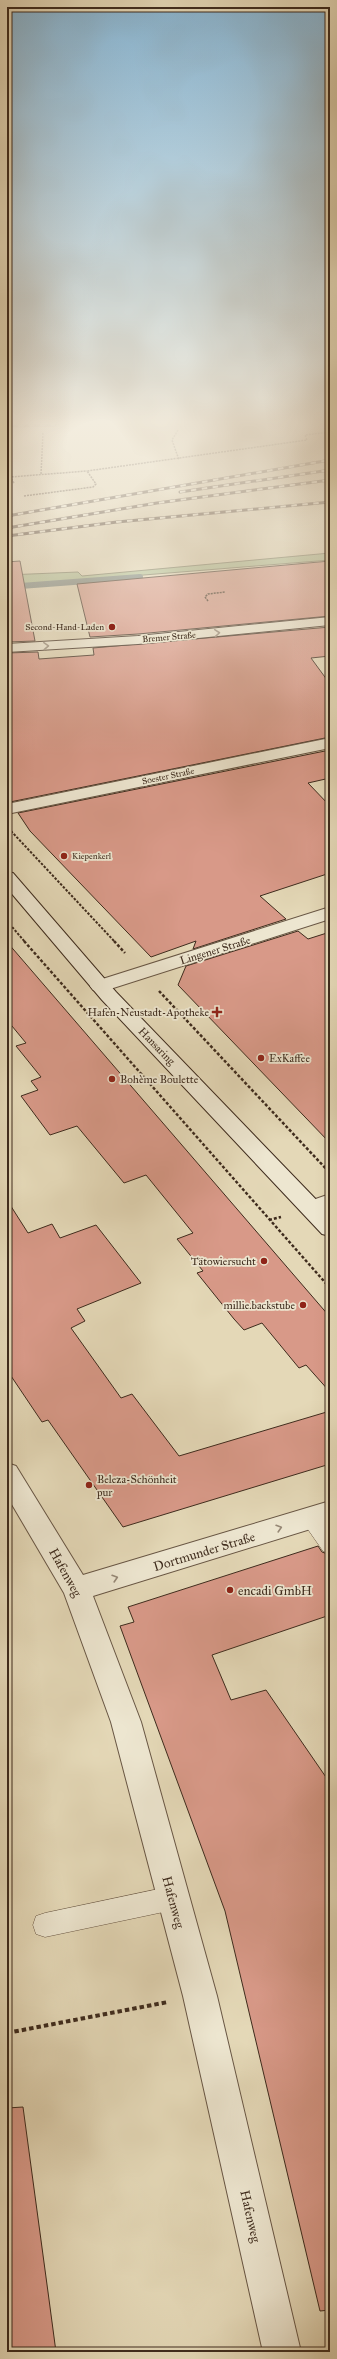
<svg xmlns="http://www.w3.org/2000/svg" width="337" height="2359" font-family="'IM FELL Great Primer',serif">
	<rect width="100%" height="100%" fill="#e4d8b7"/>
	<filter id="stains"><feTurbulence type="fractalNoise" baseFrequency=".005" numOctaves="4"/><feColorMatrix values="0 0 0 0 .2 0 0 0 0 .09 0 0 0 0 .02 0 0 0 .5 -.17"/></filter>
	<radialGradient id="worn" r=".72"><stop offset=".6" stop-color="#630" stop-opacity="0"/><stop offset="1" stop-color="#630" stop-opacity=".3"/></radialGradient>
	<path fill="#afc092" stroke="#767658" d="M330,553v7l-323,26v-11l71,-3 4,4z"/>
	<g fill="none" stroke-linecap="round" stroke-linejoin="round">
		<path stroke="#748079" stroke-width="6" d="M7,587l133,-10"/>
	</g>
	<path fill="#d89988" stroke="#3e2b1d" d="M20,561l15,80 -28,1v-80z
		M330,561v55l-192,18 -48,3 -13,-53z
		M330,627v29l-19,2 19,26v53l-320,65 -3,-4v-145l31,-1 1,7 55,-4 -1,-7z
		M330,750v28l-22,5 22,23v67l-70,23 26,23 -93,30 3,-8 -45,16 -121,-126 -12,-18z
		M298,931l10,8 22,-7v211l-152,-158 8,-19z
		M7,942l323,375v75l-24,-27 -7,3 -37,-45 -18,7 -10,-11 -37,-46 6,-2 -26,-32 16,-6 -47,-58 -22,8 -47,-57 -27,9 -29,-39 17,-6 -7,-9 10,-4 -25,-31 10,-3 -19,-23z
		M7,1200l21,33 24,-9 8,14 36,-13 45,58 -64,26 8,12 -14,7 50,70 11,-4 47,62 151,-45v53l-207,63 -75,-107 -6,2 -35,-52z
		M318,1546l4,6 8,3v60l-118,40 19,45 35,-10 64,93v527l-10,1 -95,-400 -105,-285 14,-4 -6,-15z
		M23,2107l25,185 8,60h-49v-244z"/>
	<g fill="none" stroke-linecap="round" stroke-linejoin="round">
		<defs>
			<path id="lane" d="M310,1510c21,7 20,25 20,44l-7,-3 -23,-33 3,-6z
				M173,1886l9,4 3,8 -3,8 -9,4 -128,27 -9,-3 -3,-9 3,-9 9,-3z"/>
			<path id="street" d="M330,738v10l-323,66v-10z
				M330,907v12l-223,71 -7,2 -7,-2 -3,-4 3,-4z
				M330,1194v16l-18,6 -8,-3 -3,-5 3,-5z
				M7,1463l9,3 67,109 247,-74v22l-237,73 48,126 76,274 84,356h-38l-80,-356 -72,-274 -47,-129 -57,-97z"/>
			<path id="secondary" d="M330,617v8l-192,19 -131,8v-8l131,-8z
				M7,872l6,1 103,119 214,222v22l-8,-2 -220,-234 -95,-112z"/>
		</defs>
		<use href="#lane" stroke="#685644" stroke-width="1"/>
		<use href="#street" stroke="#685644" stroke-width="2"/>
		<use href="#secondary" stroke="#3e2b1d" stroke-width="2"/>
		<path stroke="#3e2b1d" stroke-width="1.5" stroke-dasharray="2 1" stroke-linecap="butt" d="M178,430l-6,10 7,20
			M41,474l2,-41
			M14,483l-4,-6 77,-6
			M24,496l69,-9 3,-3 -9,-13 220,-31 -2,-5 25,-3
			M208,601l-3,-4 3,-3 17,-2"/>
		<path stroke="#3e2b1d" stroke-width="2" stroke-dasharray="2.5 1.5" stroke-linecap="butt" d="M11,831l104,111
			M7,921l18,21"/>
		<path stroke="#3e2b1d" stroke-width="2.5" stroke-dasharray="3 2" stroke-linecap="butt" d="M24,941l306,347
			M114,941l11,12
			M159,991l171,182
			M269,1220l12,-3"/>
		<path stroke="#3e2b1d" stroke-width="4" stroke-dasharray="4.5 3" stroke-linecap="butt" d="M7,2033l161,-31"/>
		<use href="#lane" fill="#ede6d0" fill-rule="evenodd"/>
		<use href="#street" fill="#ede6d0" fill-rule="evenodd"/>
		<use href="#secondary" fill="#ede6d0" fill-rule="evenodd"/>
		<defs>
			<path id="rail" d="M7,426l48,-1
				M180,492l150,-22
				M7,516l323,-56
				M7,528l150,-25 173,-23
				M7,536l110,-14 213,-20"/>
		</defs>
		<use href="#rail" stroke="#3e2b1d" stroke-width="3"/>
		<use href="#rail" stroke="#ede6d0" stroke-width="2" stroke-dasharray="5.5" stroke-linecap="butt"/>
	</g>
	<defs><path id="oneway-chevron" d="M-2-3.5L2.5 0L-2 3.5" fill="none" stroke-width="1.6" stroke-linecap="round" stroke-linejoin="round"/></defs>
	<g stroke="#968876">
		<use href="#oneway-chevron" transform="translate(217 633) rotate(-5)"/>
		<use href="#oneway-chevron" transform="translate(46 646) rotate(-3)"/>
		<use href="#oneway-chevron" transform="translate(279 1528) rotate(-17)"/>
		<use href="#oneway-chevron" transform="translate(115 1578) rotate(-17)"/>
	</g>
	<linearGradient id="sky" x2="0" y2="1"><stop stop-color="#88b6d4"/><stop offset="0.56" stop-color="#f3eddf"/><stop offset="1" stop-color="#f3eddf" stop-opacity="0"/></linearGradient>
	<rect width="337" height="755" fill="url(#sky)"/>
	<g fill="#8f2418" stroke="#ede6d0" stroke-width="1.5">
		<circle cx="112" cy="627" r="4"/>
		<circle cx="64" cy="856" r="4"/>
		<path d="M215 1006h4v4h4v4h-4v4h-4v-4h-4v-4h4z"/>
		<circle cx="261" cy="1058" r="4"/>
		<circle cx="112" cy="1079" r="4"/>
		<circle cx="264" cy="1261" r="4"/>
		<circle cx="303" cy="1305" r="4"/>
		<circle cx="89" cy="1485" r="4"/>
		<circle cx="230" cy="1590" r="4"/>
	</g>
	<g text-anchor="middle" stroke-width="3.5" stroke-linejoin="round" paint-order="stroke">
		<g font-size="9" fill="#3e2b1d" stroke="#ede6d0" text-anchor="end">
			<text x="104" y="630">Second-Hand-Laden</text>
			<text x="72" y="859" text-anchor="start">Kiepenkerl</text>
		</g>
		<g font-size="9" fill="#3e2b1d" stroke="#ede6d0">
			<text transform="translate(169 637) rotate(-5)" y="3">Bremer Straße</text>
			<text transform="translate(168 776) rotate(-12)" y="3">Soester Straße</text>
		</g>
		<g font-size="11" fill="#3e2b1d" stroke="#ede6d0">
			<text transform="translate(215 950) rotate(-17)" y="4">Lingener Straße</text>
			<text transform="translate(157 1046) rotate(46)" y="4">Hansaring</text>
		</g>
		<g font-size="11" fill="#3e2b1d" stroke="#ede6d0" text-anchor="end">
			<text x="209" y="1016">Hafen-Neustadt-Apotheke</text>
			<text x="269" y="1062" text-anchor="start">ExKaffee</text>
			<text x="120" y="1083" text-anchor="start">Bohème Boulette</text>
			<text x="256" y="1265">Tätowiersucht</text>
			<text x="295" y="1309">millie.backstube</text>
			<text x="97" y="1483" text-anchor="start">Beleza-Schönheit<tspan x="97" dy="13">pur</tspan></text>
		</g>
		<g font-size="13" fill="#3e2b1d" stroke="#ede6d0">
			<text transform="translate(204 1551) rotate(-17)" y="5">Dortmunder Straße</text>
			<text transform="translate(66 1572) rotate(61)" y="5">Hafenweg</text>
			<text transform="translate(174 1902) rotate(75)" y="5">Hafenweg</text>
			<text transform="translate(251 2216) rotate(77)" y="5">Hafenweg</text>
		</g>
		<g font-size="13" fill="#3e2b1d" stroke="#ede6d0" text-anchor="start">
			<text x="238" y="1595">encadi GmbH</text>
		</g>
	</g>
	<rect width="337" height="2359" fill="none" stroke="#e4d8b7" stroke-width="24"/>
	<rect x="8" y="8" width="321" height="2343" fill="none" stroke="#3e2b1d" stroke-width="2"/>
	<rect x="12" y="12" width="313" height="2335" fill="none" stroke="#3e2b1d"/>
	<rect width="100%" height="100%" filter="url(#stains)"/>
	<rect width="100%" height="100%" fill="url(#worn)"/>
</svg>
